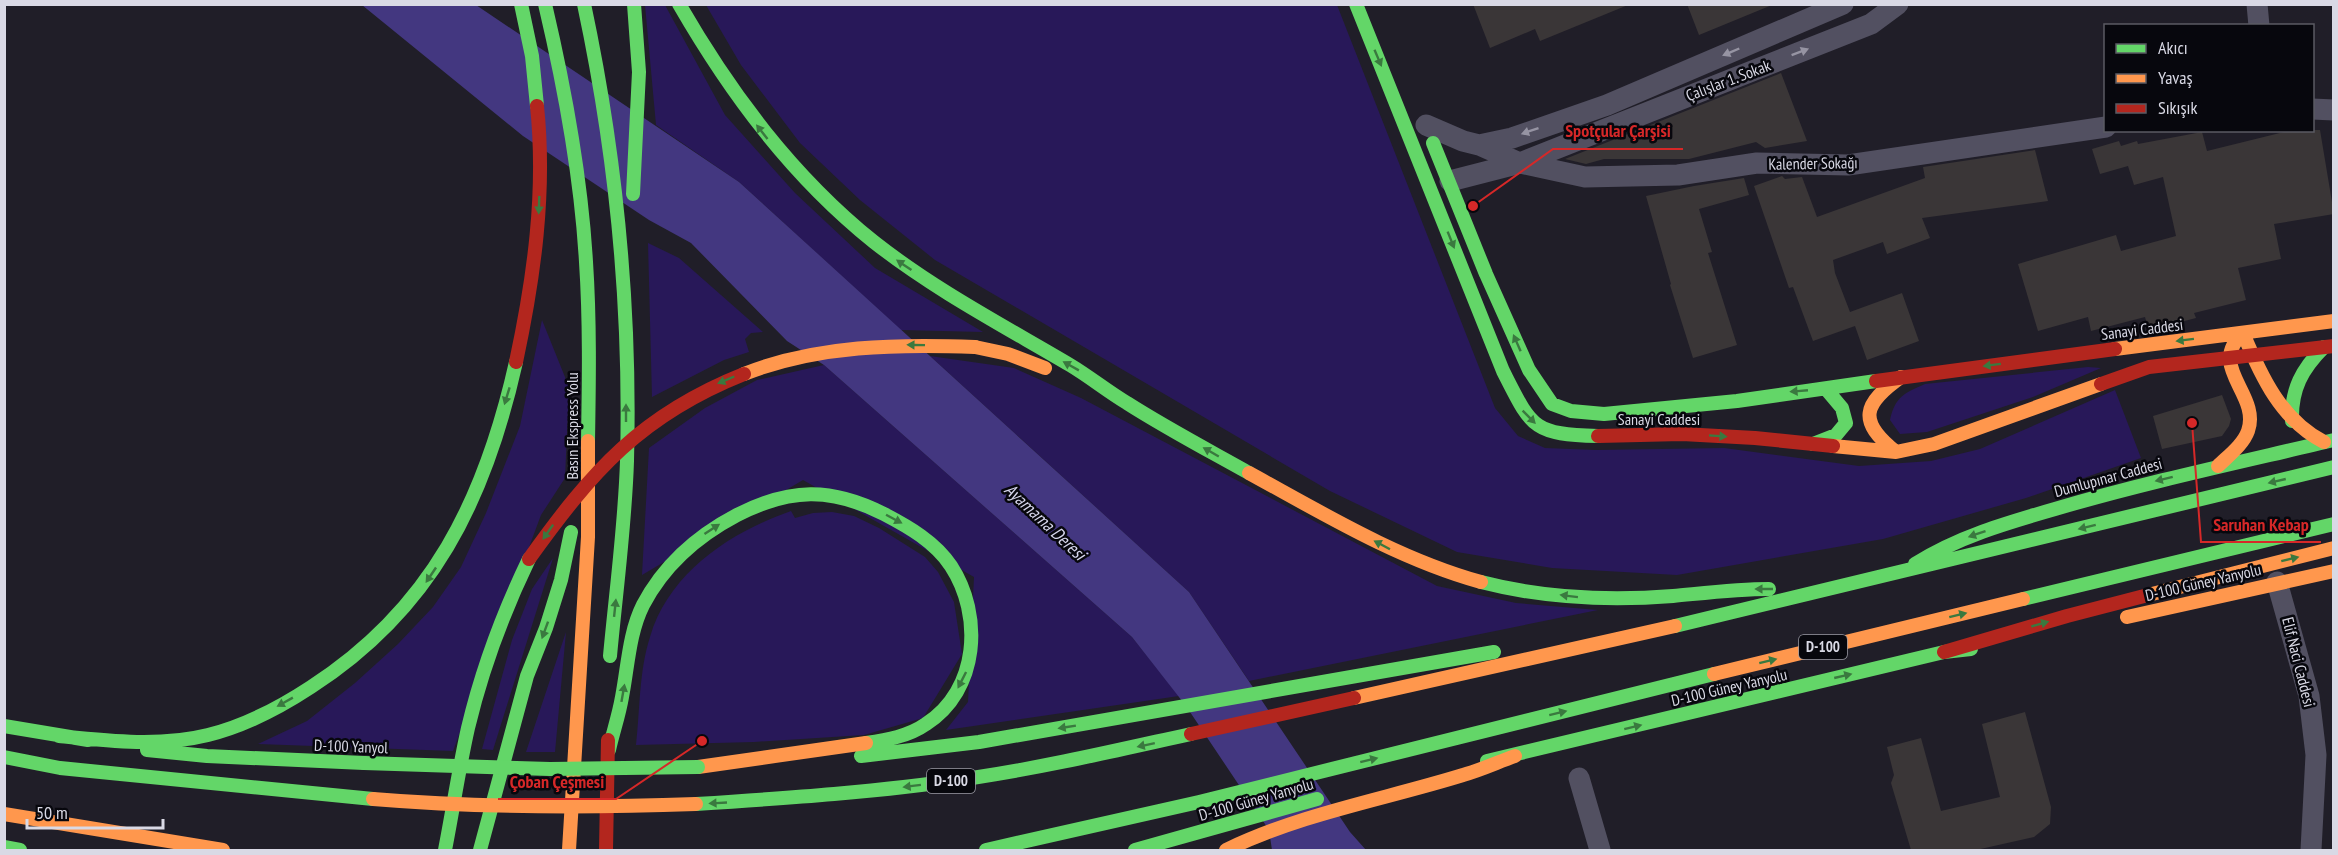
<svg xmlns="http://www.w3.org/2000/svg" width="2338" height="855" font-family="'PT Sans Narrow',sans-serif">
	<rect width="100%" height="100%" fill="#201e28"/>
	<path fill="#281859" d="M645,5h20l60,110 70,78 80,75 108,64 -82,-2 -162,-148 -83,-57z
		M706,5h631l158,403 23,28 27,12 51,2 128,-2 135,18 72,-5 49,-12 135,-59 26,68 -115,40 -143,41 -206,36 -125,-7 -95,-16 -127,-61 -395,-231 -75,-60 -60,-57 -59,-78z
		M648,243l31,15 84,74 -12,1 -6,6 4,13 -25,8 -72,37z
		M542,320l27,67 -4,91 -24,37 -88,236 -195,-7 49,-23 48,-38 43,-39 35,-37 28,-40 25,-54 34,-87z
		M930,356l84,12 67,30 356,188 79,17 82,7 -349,71 -60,-89z
		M824,365l308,272 47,59 -233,34 22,-28 6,-125 -171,-97 -161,95 7,-127 56,-40 52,-28z
		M2088,367l13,1 -68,29 -106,35 -27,2 -10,-14c5,-23 14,-27 35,-36z
		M791,511l4,7 18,-5 19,-1 22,4 25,12 46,29 13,15 16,30 8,52 -39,64 -59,17 -110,7 -118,3c4,-35 3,-74 14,-108 19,-65 81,-105 141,-126z
		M553,558l-60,192 -11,-1 30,-109 20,-51z
		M566,632l-11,120h-29z"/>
	<path fill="#433780" d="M362,5h114l263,177 450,410 161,240 16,18h-94l-3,-20 -83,-124 -54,-69 -308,-272 -37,-24 -96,-98 -42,-23 -126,-84z"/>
	<path fill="#3a3637" d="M1473,4h155v1l-88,36 -5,-12 -45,19z
		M1687,4h85v1l-73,30z
		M1781,73l26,68 -42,7 -9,-6 -67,17h-85l-18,5 -21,-5z
		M2292,130h28l14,84 -60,10 7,35 -43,9 8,32 -52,13 2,5 -23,6 -25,4 -3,-11 -54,14 -3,-14 -50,14 -20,-67 98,-29 5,16 55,-15 -13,-59 -29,8 -6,-19 -28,8 -8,-25 27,-8 2,5 16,-5 1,3 64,-12 5,19z
		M2035,150l13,51 -126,17 8,20 -43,16 -4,-12 -50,18 2,13 15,39 52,-19 17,48 -52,19 -12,-34 -42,15 -20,-54 -4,1 -35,-102 28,-10 3,3 17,-2 15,40 108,-39 -2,-11z
		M1744,178l5,17 -50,14 13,43 -4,1 29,92 -44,13 -23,-73 1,-1 -25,-88 48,-10z
		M2222,395l9,24 -2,7 -7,10 -60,13 -9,-33z
		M2025,712l26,95 -1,17 -16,13 -58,13h-65l-20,-67 3,-8 -7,-28 34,-9 20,73 59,-14 -18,-73z"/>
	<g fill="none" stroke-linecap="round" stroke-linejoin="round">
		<path stroke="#525061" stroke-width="21" d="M2257,4l2,22
			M2312,109l22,1
			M1426,125l37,16 16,4 33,-7 95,-33 236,-101
			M1479,145l41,18 65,14 93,-2 79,-12 91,2 258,-38
			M1450,181l70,-18 351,-139 27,-20
			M2277,582l32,114 7,59 -5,95
			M1579,778l21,72"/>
		<path stroke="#63d668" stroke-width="14" d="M521,4l11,52 5,50
			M545,4c20,85 36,171 41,258 4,60 3,119 2,179
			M584,4c32,150 47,303 43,457 -2,65 -11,130 -17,195
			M679,4c52,90 113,172 195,238 61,48 130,84 196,123 20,12 37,26 57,38 39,25 81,47 122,70
			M1356,4l147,367c29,57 29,63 95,65
			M1433,143l53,131 43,96 23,34 19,7 33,3 133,-13 139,-20
			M633,194l6,-122 -5,-68
			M2292,421c-1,-32 10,-52 32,-74
			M1813,444l23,-9 10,-12 -4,-15 -16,-19
			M1915,564c43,-27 91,-41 140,-55 92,-27 186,-47 279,-69
			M1481,582c62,16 128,19 192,14 32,-3 64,-7 96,-7
			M2023,599l311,-75
			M1675,626l659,-159
			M4,726l84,14
			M59,736c49,5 101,11 149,-1 37,-9 71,-27 103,-48 121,-78 174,-187 205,-325
			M147,750l60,6 157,7
			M609,750c4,-18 10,-35 13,-53 6,-31 7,-64 21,-92 21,-40 54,-69 94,-90 53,-27 94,-28 147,-1 25,13 51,28 67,52 32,49 28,124 -25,158 -17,12 -39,16 -60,19
			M861,756l118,-14 515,-90
			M4,757l56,11 313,31
			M1487,761l457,-109 27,-3
			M696,804c92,-6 184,-12 276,-26 74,-11 146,-28 219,-44
			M4,847l16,3
			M445,850c8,-41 14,-82 23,-122 14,-59 35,-115 61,-169
			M480,850l47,-174 19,-48 15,-48 10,-48
			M986,850l213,-48 515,-128
			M1135,850l182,-51"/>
		<path stroke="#ff974d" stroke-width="14" d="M975,347l33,7 37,14
			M2115,349l219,-28
			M1833,446l63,6 38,-8 167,-60
			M1896,452c-39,-31 -33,-48 5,-75
			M2218,466c10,-10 25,-21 30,-35 13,-37 -42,-64 -5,-98 18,43 38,87 81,109
			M1249,473c75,41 149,86 232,109
			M2148,595l186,-47
			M2127,617l207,-46
			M1714,674l309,-75
			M1354,698l321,-72
			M698,767l168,-24
			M4,814l219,36
			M569,850l19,-313v-96
			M1226,850c77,-37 156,-50 237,-75 18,-5 35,-13 52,-19"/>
		<path stroke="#b3261e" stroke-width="14" d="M516,362c18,-84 30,-170 21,-256
			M1876,381l239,-32
			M2101,384l48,-17 185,-21
			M1598,436l84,-2 73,4 78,8
			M1944,652l123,-36 81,-21
			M1191,734l163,-36
			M606,850l2,-110"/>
		<path stroke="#63d668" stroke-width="14" d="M364,763l186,6 148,-2"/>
		<path stroke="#ff974d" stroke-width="14" d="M744,374c73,-29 154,-30 231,-27
			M373,799c108,9 215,9 323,5"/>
		<path stroke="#b3261e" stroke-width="14" d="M529,559c63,-88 112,-144 215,-185"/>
	</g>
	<defs><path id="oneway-solid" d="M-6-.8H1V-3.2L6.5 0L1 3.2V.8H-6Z" transform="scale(1.5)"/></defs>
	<g fill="#9694a3">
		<use href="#oneway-solid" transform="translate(1731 52) rotate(157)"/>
		<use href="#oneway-solid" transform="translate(1800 52) rotate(-21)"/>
		<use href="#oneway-solid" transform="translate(1530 131) rotate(161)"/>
	</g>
	<g fill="#3a793f">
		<use href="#oneway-solid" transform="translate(1378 58) rotate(67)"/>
		<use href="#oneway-solid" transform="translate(762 132) rotate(-128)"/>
		<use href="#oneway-solid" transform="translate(539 205) rotate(92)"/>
		<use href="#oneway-solid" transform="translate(1451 240) rotate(68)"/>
		<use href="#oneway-solid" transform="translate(904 265) rotate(-146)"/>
		<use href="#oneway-solid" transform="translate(2185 340) rotate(173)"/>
		<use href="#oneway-solid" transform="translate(1517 343) rotate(-114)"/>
		<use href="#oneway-solid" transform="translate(916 345) rotate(-179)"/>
		<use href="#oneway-solid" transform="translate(1992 365) rotate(173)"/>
		<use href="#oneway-solid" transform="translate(1071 366) rotate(-151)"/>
		<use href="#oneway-solid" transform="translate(726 380) rotate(157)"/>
		<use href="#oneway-solid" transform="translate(1799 391) rotate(175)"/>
		<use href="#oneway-solid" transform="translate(507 396) rotate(107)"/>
		<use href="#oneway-solid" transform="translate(626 413) rotate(-90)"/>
		<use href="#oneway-solid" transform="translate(1529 417) rotate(45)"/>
		<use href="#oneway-solid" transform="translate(1718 436) rotate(4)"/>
		<use href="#oneway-solid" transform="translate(1211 452) rotate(-150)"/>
		<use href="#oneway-solid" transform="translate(2164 479) rotate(166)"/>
		<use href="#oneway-solid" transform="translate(2277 481) rotate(167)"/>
		<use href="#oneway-solid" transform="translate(894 519) rotate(28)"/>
		<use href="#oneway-solid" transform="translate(2087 527) rotate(166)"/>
		<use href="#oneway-solid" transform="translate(712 529) rotate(-33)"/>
		<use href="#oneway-solid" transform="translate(548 532) rotate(125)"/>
		<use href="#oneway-solid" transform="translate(1977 534) rotate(161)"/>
		<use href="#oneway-solid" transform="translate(1382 545) rotate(-152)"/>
		<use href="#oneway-solid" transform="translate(2290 559) rotate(-14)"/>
		<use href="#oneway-solid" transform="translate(431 575) rotate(124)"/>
		<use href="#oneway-solid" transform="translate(1764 589) rotate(-180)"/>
		<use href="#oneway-solid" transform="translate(1569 596) rotate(-173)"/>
		<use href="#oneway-solid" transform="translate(615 608) rotate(-84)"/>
		<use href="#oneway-solid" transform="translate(1958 615) rotate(-14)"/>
		<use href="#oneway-solid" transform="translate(2040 624) rotate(-16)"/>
		<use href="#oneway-solid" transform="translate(545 630) rotate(110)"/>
		<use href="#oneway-solid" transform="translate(1768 661) rotate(-14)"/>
		<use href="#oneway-solid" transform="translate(1843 676) rotate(-13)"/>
		<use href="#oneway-solid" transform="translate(962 680) rotate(117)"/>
		<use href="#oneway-solid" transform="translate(623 693) rotate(-80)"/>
		<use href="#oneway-solid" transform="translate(285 702) rotate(151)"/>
		<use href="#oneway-solid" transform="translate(1558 713) rotate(-14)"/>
		<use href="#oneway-solid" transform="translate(1067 727) rotate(171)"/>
		<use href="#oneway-solid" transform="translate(1633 727) rotate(-14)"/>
		<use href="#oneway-solid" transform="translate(1146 745) rotate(168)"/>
		<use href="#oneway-solid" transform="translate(1369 760) rotate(-14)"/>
		<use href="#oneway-solid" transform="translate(912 786) rotate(173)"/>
		<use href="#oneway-solid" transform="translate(718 803) rotate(177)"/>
	</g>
	<g text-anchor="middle" stroke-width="5" stroke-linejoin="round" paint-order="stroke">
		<g fill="#07070d" stroke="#9a9aa4" stroke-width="1.5">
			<rect x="1799" y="635" width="48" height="24" rx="4.5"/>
			<rect x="927" y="769" width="48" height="24" rx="4.5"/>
		</g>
		<g font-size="15" font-weight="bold" fill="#d9d9e5">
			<text x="1823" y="652">D-100</text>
			<text x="951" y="786">D-100</text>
		</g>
		<g font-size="16" fill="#d9d9e5" stroke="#07070d">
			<text transform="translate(1728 80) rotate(-21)" y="6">Çalışlar 1. Sokak</text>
			<text transform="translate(1813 163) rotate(-1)" y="6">Kalender Sokağı</text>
			<text transform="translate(2142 329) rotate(-7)" y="6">Sanayi Caddesi</text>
			<text x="1659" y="425">Sanayi Caddesi</text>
			<text transform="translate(572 426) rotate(-90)" y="6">Basın Ekspress Yolu</text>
			<text transform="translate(2108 477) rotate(-15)" y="6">Dumlupınar Caddesi</text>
			<text transform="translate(2203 582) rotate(-13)" y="6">D-100 Güney Yanyolu</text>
			<text transform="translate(2299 662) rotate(76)" y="6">Elif Naci Caddesi</text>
			<text transform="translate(1729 687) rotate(-13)" y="6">D-100 Güney Yanyolu</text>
			<text transform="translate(351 746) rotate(2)" y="6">D-100 Yanyol</text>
			<text transform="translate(1256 799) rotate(-16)" y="6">D-100 Güney Yanyolu</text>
		</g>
		<g font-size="18" font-style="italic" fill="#d6d6ec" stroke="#07070d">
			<text transform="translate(1045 522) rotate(43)" y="6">Ayamama Deresi</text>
		</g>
	</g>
	<path fill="none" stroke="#d62828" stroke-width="2" d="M1473 206L1553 149H1683M2192 423L2201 542H2321M702 741L616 799H498"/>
	<g fill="#d62828" stroke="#07070d" stroke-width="2">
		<circle cx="1473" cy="206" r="6"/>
		<circle cx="2192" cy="423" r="6"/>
		<circle cx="702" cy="741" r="6"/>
	</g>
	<g font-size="18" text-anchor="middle" font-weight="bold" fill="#d62828" stroke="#07070d" stroke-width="5" stroke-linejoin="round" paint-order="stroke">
		<text x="1618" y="137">Spotçular Çarşisi</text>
		<text x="2261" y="531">Saruhan Kebap</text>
		<text x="557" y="788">Çoban Çeşmesi</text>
	</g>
	<rect width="2338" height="855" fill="none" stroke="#d9d9e5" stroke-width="12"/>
	<rect x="2104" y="24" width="210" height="108" fill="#07070d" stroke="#5b5b63" stroke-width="1.5"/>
	<rect x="2116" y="44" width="30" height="9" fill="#63d668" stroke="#5b5b63" stroke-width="1.5"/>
	<text x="2158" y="54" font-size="18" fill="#d9d9e5">Akıcı</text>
	<rect x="2116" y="74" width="30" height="9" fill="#ff974d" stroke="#5b5b63" stroke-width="1.5"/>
	<text x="2158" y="84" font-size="18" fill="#d9d9e5">Yavaş</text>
	<rect x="2116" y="104" width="30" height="9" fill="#b3261e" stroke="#5b5b63" stroke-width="1.5"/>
	<text x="2158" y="114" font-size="18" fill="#d9d9e5">Sıkışık</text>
	<path d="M27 819v9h136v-9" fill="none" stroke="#d9d9e5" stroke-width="3"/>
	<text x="36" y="819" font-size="18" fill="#d9d9e5" stroke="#07070d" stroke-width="4.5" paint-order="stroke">50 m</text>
</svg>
